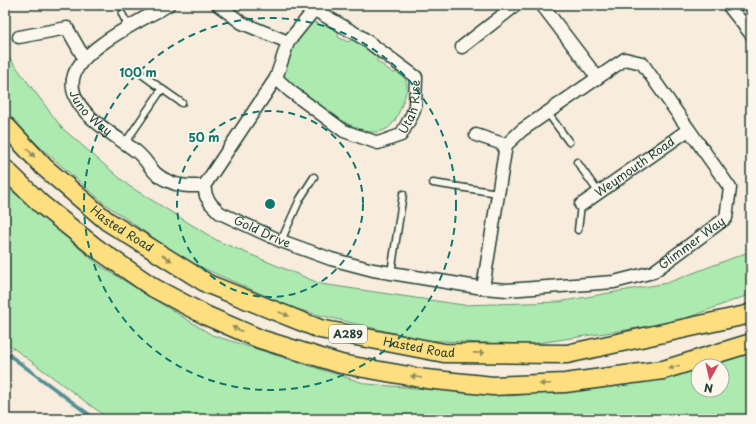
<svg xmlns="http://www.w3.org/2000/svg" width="756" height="424" font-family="'Playpen Sans',sans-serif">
	<rect width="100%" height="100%" fill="#f8ecdc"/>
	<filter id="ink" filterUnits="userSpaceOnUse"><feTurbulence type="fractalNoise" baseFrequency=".025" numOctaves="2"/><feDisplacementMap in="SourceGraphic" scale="8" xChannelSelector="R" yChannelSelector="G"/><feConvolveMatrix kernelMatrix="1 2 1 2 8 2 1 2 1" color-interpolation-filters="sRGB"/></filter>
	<g filter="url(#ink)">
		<path fill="#adeab0" stroke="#669472" d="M308,22h6l9,4 1,-1 14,5v7l10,5 5,-3 24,15v7l16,12 7,-1c10,10 7,18 3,30 -4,10 -7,20 -15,26 -22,15 -57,-15 -73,-27 -11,-8 -22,-16 -32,-24l-1,-5 9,-30z
			M5,52l57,76 67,58 89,55 103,43 142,21 95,-3 109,-19 84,-32v43l-78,29 -149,22 -102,-5 -127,-31 -110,-49 -80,-56 -91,-80 -9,-11z
			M5,185l94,80 113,70 155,49 143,12 146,-16 42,-12v22h24v-24h-17l27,-7 19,-9v69h-642l-104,-77z"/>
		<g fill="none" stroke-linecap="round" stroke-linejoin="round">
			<path stroke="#548f96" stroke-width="3.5" d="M5,352l90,67"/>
			<defs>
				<path id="service" d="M122,14l7,13
					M136,70l26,19
					M547,112l22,30
					M125,143l37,-54 20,14
					M577,162l22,31
					M433,183l65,10
					M578,230l3,-25
					M281,241l19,-42 14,-22
					M391,273l12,-79"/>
				<g id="minor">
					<path id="s1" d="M168,5c-7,5 -15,8 -22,12 -21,12 -64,34 -72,58 -11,34 42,60 63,77 13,11 14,22 31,29 12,6 23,5 36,5"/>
					<path id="s2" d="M218,5l24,18 46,19 -12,36 -72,108 2,10 5,8 9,9 61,28 50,18 42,11 110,18 24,2 107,-8 39,-10 73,-54 4,-30 -88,-125 -17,-4 -103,71 -16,15"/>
					<path d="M542,5l55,72"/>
					<path d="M728,5l23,29"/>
					<path d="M19,37l48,-9 17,30"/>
					<path d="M288,42l30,-37"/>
					<path d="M462,47l54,-42"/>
					<path id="s3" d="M276,78l14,13 54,40 34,12 23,-8 11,-20 3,-9 1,-29 -53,-39 -48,-28"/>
					<path d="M476,135l30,10 -23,143"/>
					<path id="s4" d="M581,205l107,-75"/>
				</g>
				<g id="primary">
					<path id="s5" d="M5,125l39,42 63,54 101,63 112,45 124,24 123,1 179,-39 5,-2"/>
					<path d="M5,169l36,35 55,44 58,40 53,28 53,23 81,25 85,15 67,7 72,-3 98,-13 88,-27"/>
				</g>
			</defs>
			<use href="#service" stroke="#1f3d34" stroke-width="9"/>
			<use href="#minor" stroke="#1f3d34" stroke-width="15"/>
			<use href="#primary" stroke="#1f3d34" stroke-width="21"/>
			<use href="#service" stroke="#fbf7ec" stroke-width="6"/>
			<use href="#minor" stroke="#fbf7ec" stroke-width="12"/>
			<use href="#primary" stroke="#fedf80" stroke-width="18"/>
		</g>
		<defs><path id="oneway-solid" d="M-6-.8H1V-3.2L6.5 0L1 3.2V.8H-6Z"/></defs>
		<g fill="#8e8e5a">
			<use href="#oneway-solid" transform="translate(31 153) rotate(47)"/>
			<use href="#oneway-solid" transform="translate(167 258) rotate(32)"/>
			<use href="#oneway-solid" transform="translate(284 314) rotate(22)"/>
			<use href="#oneway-solid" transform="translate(237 329) rotate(-156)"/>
			<use href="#oneway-solid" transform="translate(479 353) rotate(1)"/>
			<use href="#oneway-solid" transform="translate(674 367) rotate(163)"/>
			<use href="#oneway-solid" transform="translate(416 377) rotate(-170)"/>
			<use href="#oneway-solid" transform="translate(545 384) rotate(177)"/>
		</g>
	</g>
	<g fill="none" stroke="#0f766e" stroke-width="2" stroke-dasharray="7 5">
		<circle cx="270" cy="204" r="93"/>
		<circle cx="270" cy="204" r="186"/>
	</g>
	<g text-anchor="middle" stroke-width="4" stroke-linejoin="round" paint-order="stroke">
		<rect fill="#fbf7ec" stroke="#61756b" stroke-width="1" x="329" y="325" width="38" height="18" rx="3"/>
		<g font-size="11" font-weight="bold" fill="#1f3d34">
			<text x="348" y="338">A289</text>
		</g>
		<g font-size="12" fill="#1f3d34" stroke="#fbf7ec">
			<text dy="4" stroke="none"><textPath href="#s3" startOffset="177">Utah Rise</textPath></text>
			<text dy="4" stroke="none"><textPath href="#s1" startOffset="164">Juno Way</textPath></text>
			<text dy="4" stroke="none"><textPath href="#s4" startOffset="66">Weymouth Road</textPath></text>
			<text dy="4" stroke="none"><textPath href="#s5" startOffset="157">Hasted Road</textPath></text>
			<text dy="4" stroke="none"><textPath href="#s2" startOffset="326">Gold Drive</textPath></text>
			<text dy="4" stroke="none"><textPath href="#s2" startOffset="775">Glimmer Way</textPath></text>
			<text dy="4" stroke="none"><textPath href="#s5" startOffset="481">Hasted Road</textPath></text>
		</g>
	</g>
	<circle cx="270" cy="204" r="6" fill="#0f766e" stroke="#fbf7ec" stroke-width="2"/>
	<g font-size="12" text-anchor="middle" font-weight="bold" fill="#0f766e" stroke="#fbf7ec" stroke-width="4" stroke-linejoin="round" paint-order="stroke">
		<text x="138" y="77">100 m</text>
		<text x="204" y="142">50 m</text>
	</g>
	<rect width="756" height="424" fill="none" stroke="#fbf7ec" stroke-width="20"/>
	<rect x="10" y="10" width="736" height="404" fill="none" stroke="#1f3d34" stroke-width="1.5" filter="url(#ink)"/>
	<g transform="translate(710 378) rotate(188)"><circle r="19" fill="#fbf7ec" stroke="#a3ada2"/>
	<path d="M0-3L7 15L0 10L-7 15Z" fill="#d1495b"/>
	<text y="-6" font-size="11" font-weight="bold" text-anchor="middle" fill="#1f3d34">N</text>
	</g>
</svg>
